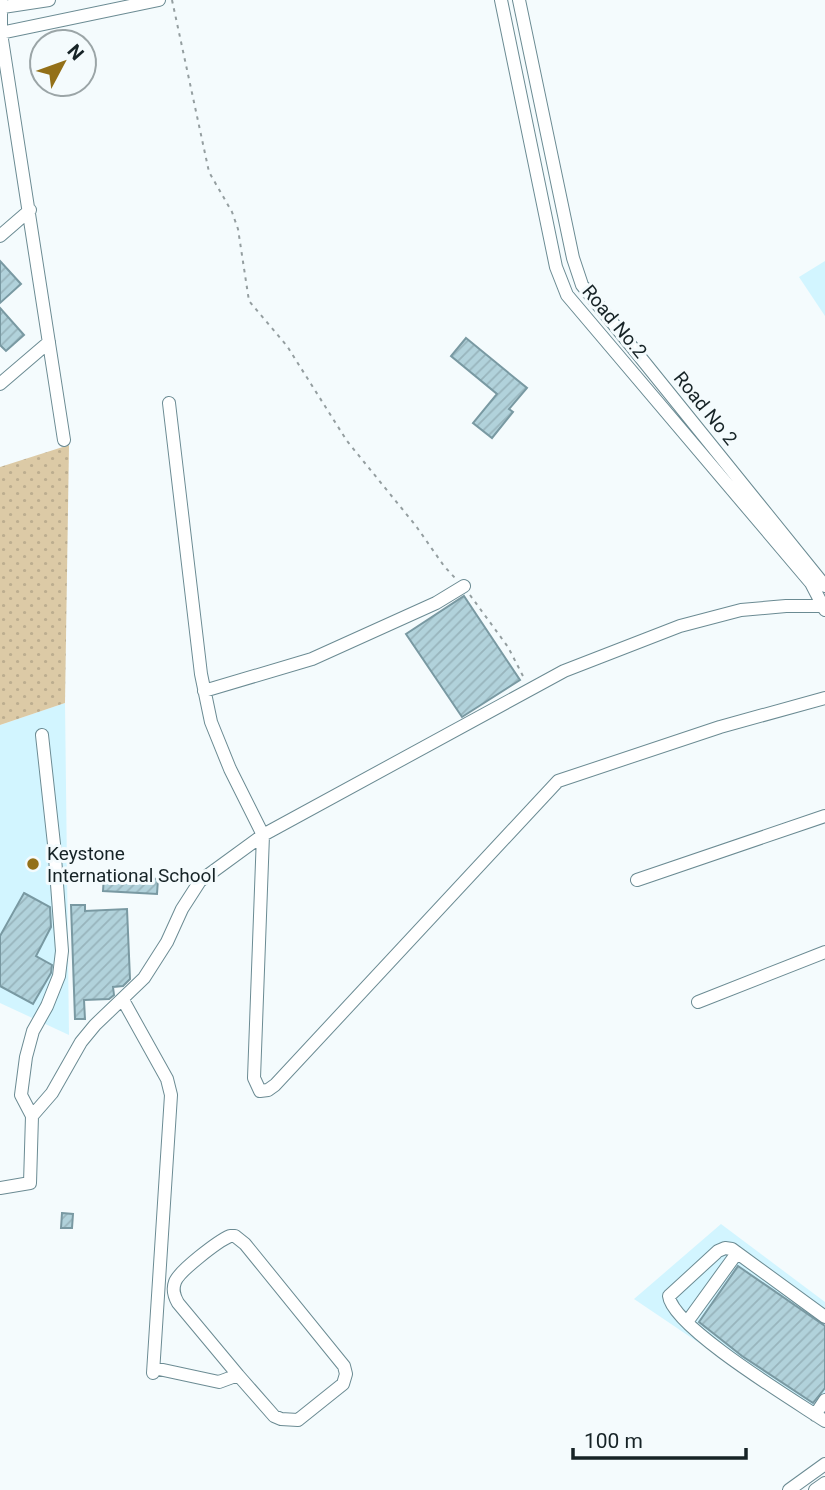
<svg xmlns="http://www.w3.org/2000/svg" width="825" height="1490" font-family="Roboto,sans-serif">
	<defs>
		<pattern id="grass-dots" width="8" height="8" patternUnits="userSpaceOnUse" patternTransform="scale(1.75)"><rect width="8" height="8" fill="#dccaa6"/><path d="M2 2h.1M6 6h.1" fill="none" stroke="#bcad8f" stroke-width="1.8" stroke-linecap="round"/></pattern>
		<pattern id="building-hatch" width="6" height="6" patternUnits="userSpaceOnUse" patternTransform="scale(1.75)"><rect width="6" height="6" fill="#b1d2db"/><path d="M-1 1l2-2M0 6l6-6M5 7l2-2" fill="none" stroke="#98b4bc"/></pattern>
	</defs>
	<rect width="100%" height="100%" fill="#f4fbfd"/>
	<path fill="#d2f5ff" d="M825,261v55l-26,-39z
		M65,703l4,332 -69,-32v-278z
		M721,1224l104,78v126l-191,-129z"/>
	<path fill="url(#grass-dots)" d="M69,445l-4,258 -65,22v-258z"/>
	<path fill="url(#building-hatch)" stroke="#7999a2" stroke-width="2" d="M0,261l21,23 -21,19z
		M0,308l24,27 -18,16 -6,-6z
		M466,338l61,50 -18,21 4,3 -21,26 -19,-15 24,-29 -46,-38z
		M464,596l56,84 -58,37 -56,-83z
		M104,876l54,3 -1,15 -54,-3z
		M24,893l26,14 1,20 -15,29 16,9 -1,8 -18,31 -33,-18v-50z
		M71,905h14v6l42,-2 3,70 -7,7 -10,1 1,8 -5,4 -25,1 1,19h-10z
		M62,1213l11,1 -1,14h-11z
		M738,1266l87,60v62l-12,15 -71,-47 -43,-34z"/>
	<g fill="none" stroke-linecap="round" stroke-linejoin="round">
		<defs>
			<path id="minor" d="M1,0v33l63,407
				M501,0l55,267 11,28 244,288 14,27
				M519,0l54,258 9,27 243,301
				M3,7l46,-7
				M1,33l158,-33
				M0,236l30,-26
				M0,384l49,-42
				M169,403l32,271 10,48 19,47 33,66 -9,243 6,13 8,-1 7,-5 283,-304 162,-54 105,-29
				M204,691l108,-32 124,-56 28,-17
				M637,880l188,-64
				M123,1000l44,79 4,16 -18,278
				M698,1002l127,-50
				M32,1116l-11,-21 5,-38 7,-26 14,-25 12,-30 3,-25 -8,-107 -12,-109
				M0,1188l30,-5 2,-67 20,-23 29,-51 14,-17 49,-47 23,-36 15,-33 18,-28 63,-46 301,-164 116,-45 61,-16 45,-4h39
				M825,1317l-93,-68 -7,-1 -7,3 -49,45c3,31 126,105 156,125
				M687,1322l50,-69
				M154,1368l65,14 19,-7 36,41 7,3 17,1 45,-36 3,-10 -2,-8 -99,-122 -10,-8h-5c-12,5 -51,35 -55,46 -3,8 -1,14 3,21l60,72
				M815,1415l10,-15
				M789,1490l36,-26
				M815,1490l10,-7"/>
		</defs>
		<use href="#minor" stroke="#6b8b93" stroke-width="14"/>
		<path stroke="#949ea0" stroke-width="2" stroke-dasharray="3.5 5" stroke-linecap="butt" d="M172,0l37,172 23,40 6,17 11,72 38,45 60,95 69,85 28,40 11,12
			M470,595l38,52 16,31"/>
		<use href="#minor" stroke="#fff" stroke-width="12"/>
	</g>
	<circle fill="#937018" stroke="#f4fbfd" stroke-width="2.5" cx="33" cy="864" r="7"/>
	<g text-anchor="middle" stroke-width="6" stroke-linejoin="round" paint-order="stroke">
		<g font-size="19" fill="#162326" stroke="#f4fbfd">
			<text transform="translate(615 321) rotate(50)" y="7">Road No.2</text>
			<text transform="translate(706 408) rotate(51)" y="7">Road No 2</text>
		</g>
		<g font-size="19" fill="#162326" stroke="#f4fbfd" text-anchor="start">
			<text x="47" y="860">Keystone<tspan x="47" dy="22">International School</tspan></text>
		</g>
	</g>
	<g transform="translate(63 63) rotate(49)"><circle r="33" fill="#f4fbfd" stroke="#9ba5a7" stroke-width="2"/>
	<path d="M0-5L12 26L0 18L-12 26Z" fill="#937018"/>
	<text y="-10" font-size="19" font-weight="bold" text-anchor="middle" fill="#162326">N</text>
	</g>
	<path d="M573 1448v10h173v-10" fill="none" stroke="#162326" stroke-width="3.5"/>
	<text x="584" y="1448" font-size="21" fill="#162326" stroke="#f4fbfd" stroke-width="5" paint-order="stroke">100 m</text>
</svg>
